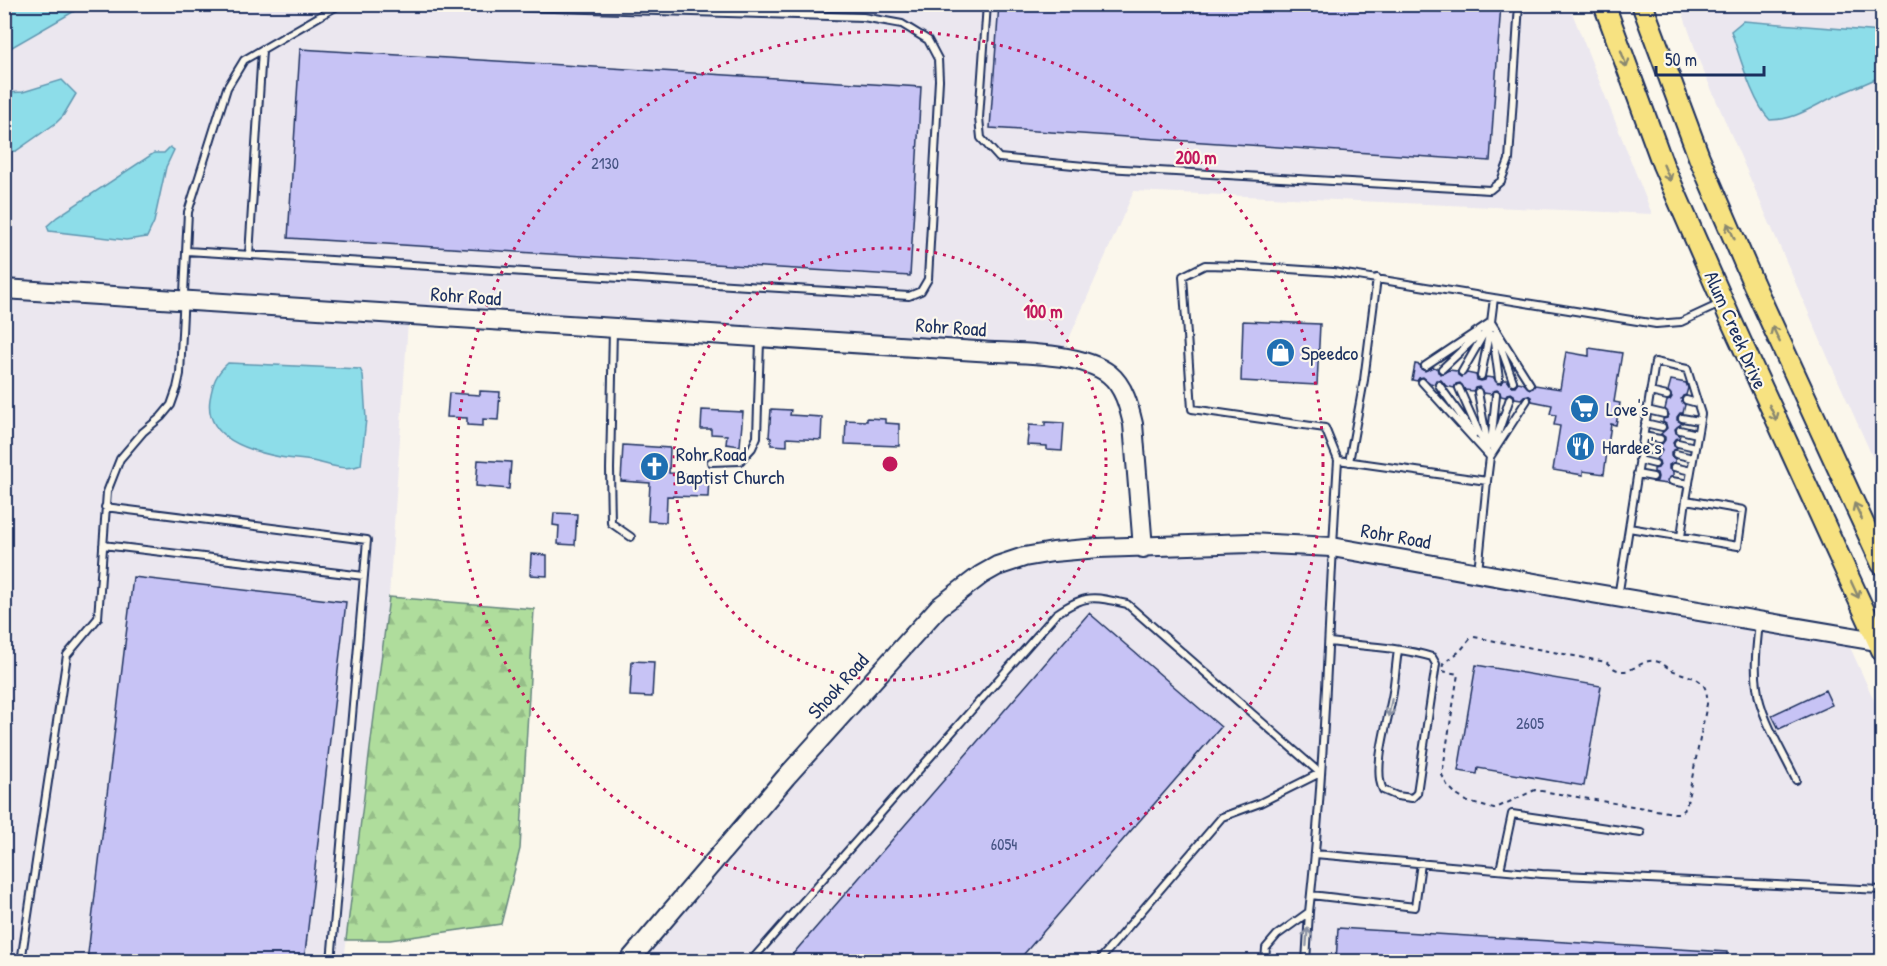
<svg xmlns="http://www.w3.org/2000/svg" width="1887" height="966" font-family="'Patrick Hand',sans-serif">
	<defs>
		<pattern id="forest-firs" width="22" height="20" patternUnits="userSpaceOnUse" patternTransform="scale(1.5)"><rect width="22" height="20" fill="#afdd9c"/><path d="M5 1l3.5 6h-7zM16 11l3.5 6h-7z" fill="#96be89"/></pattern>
	</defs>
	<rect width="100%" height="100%" fill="#fbf7ec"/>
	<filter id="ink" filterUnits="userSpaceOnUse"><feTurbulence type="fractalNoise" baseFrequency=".0167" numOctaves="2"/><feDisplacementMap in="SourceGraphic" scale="12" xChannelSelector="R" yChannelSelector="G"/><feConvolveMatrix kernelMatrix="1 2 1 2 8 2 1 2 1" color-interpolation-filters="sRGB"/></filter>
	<g filter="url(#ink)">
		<path fill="#ebe7ef" d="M4,5h1565l83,209 -518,-23 -73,166 -1056,-68z
			M1680,5h202v473l-49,-109 -133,-306z
			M4,296l404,26 -19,275 -45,364h-339z
			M1250,543l595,93 37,82v243l-1255,1 312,-355 71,-46z"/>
		<path fill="url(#forest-firs)" stroke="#65867d" stroke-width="1.5" d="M389,597l145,12 -14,240 -19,75 -111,16h-44z"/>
		<path fill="#8ddde9" stroke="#5f97b1" stroke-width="1.5" d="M5,4h80v1l-78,45 -2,-1z
			M1743,21l139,11v44c-17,8 -36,15 -53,23 -20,10 -36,21 -59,21 -18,-18 -30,-64 -39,-89z
			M62,80l14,14 -13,22 -7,7 -40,28 -11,1v-59l18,-1z
			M170,147l4,3 -8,17 -12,55 -7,15 -21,3 -77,-9 -2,-5 10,-9 97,-64h10z
			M228,363l132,6 3,6 3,44 -5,46c-17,7 -32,-1 -49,-4 -11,-2 -22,-2 -32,-4 -30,-6 -76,-19 -70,-58 3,-17 6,-25 18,-36z"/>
		<path fill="#c7c3f5" stroke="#1b2f5e" stroke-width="1.5" d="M999,4h502l-11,157 -500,-33z
			M300,49l621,38 -11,189 -622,-38z
			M1243,321l77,3 -3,61 -76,-4z
			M1589,348l33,5 -8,49 6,1 -4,22 -5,-1 -7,50 -21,-3v4l-30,-5 7,-44 -6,-1 2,-10 -6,-1 2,-9 -20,-4 -1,-4 -3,-2 -4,1 -3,3 -6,-1 -1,-3 -3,-2 -4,1 -2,3 -4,-1 -1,-4 -3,-2 -4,1 -2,3 -8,-1 -4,-6 -4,1 -2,3 -8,-1 -5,-7 -4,1 -2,4 -8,-2 -5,-6h-5l-2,4 -4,-1 -7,-6 -4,1 -2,3 -5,-1 3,-16 5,1 1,4 4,2 8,-4 4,1 1,4 3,2 8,-4 8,1 1,4 3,2 6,-4 9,2 1,5 4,1 4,-1 1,-3 8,1 4,6 4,-1 2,-3h3l5,6h3l3,-4 5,1 7,6 3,-1 2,-3 25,4 6,-37 23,4z
			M1671,380l15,3 2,5 -2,7 -3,1 -2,3 4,6 -2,8h-3l-3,4v3l5,3 -7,6 1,4 4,2 -1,3 -4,1 -2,3 1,4 3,2 -6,4v4l4,3v3l-6,3v4l4,3v4l-6,4 1,4 -16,-2 5,-1 1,-4 -1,-4 -3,-1v-3l4,-1 2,-3 -1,-4 -3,-2 6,-8 -3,-7h3l3,-4v-3l-4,-3 6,-6 -1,-4 -3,-2v-3l4,-1 2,-3 -4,-6 2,-8 3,-1 2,-3 -4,-6z
			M480,391l20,1 -2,28 -15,-1v7l-16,-1v-7l-20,-1 2,-24 31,2z
			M771,409l20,1 -1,5 32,2 -1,23 -34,-2v8l-16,-1v-7l-2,-1z
			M702,410l41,2 -3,34 -14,-2 1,-9 -16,-1v-5h-10z
			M867,418l18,1v4l14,1v22l-54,-2 1,-24 21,1z
			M1045,422l19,1 -2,28 -15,-1v-4l-20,-1 2,-20 16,1z
			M623,445l47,3 -1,25 40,2 -1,22 -41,-1 -1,26 -18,-1 2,-38 -29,-2z
			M478,460l33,2 -2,27 -33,-3z
			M554,513l23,1 -2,31 -17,-1 1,-18 -6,-1z
			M531,554l16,1v21l-17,-1z
			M133,577l213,25 -42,360h-217z
			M1089,613l132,114 -204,235h-231z
			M632,661l22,1 -2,35 -22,-1z
			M1476,665l125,21 -17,100 -106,-18 -1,6 -19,-3z
			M1825,690l7,15 -53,24 -7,-14z
			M1338,928l389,24v10h-391z"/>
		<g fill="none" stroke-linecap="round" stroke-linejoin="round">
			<defs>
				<path id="lane" d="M987,4l-8,114 2,20 18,20 107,10 384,22 11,-9 8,-21 10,-156
					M187,251l722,45 12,-5 7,-12 11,-199 -1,-21 -10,-19 -26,-16 -39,-7 -445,-13
					M249,255l13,-205
					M1491,322l39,62
					M613,329l-3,140 1,54 20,14
					M1496,334l17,47
					M1493,335l6,44
					M1425,366l66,-44 3,-24
					M1442,369l36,-34
					M1462,372l27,-47
					M1481,376l9,-47
					M1422,382l68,75 -3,24
					M1439,385l35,49
					M1459,388l28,63
					M1478,392l10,55
					M1650,392l17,4
					M1686,400l11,3
					M1647,410l17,4
					M1682,418l17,3
					M1645,423l17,4
					M1680,430l17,4
					M1643,436l17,3
					M1678,443l17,4
					M1491,444l5,-49
					M1493,448l17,-50
					M1641,448l16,3
					M1676,454l17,4
					M1490,457l37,-57
					M1338,460l-13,-32 -133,-19 -9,-133 22,-11 38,1 90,6 323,52 25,-2 39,-18
					M1639,460l16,4
					M711,462l29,-1 12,-13 5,-11 3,-96
					M1349,462l15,-82 13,-102
					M1674,467l17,4
					M1637,474l16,3
					M1672,481l17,3
					M105,507l262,33 -36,422
					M1681,537l5,-37
					M103,545l261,31
					M1618,597l11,-69 109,18 5,-36 -57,-10 15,-86 -14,-45 -32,-7 -26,166
					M1759,622c-2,21 -5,43 -2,65 3,30 26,65 39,93
					M1329,642c34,4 70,5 103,15l4,7 -19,129 -5,5 -15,-2 -14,-6c-11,-22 6,-72 10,-98 2,-14 3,-28 5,-42
					M1315,854l227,20 340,16
					M1500,870l12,-56 129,19
					M1311,895l104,12 6,-44
					M21,962l46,-307 31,-37 9,-126 13,-33 23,-27 18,-15 10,-12 6,-17 3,-14 8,-162 39,-124 17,-28 95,-55 8,-1
					M750,962l306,-348c29,-20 37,-18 71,-10l193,169 -60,30 -38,14 -124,145
					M1265,962l1,-14 11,-13 32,-23c17,-150 19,-302 29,-452l149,21 -9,91
					M1306,962l3,-50"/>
				<path id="secondary" d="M4,289l973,62c38,3 102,0 132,23 15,12 20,33 24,50l10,124
					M628,962l158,-185 153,-170 42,-32 16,-9 27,-9 29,-5 45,-4 152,-5 82,4 242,43 308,52"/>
				<path id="primary" d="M1604,4l59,161 67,153 152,332
					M1642,4l57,153 55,128 128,279"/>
			</defs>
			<use href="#lane" stroke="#1b2f5e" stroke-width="10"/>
			<use href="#secondary" stroke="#1b2f5e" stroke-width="22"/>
			<use href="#primary" stroke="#1b2f5e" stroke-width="24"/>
			<path stroke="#1b2f5e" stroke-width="2" stroke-dasharray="4.5 4.5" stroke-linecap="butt" d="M1474,637l132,25c4,3 7,7 12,8 14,5 23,-11 36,-9 6,0 11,5 16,8 20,10 39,6 37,35l-21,104 -7,5h-5l-139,-23 -41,19 -26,-7 -10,-6 -11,-11 -5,-10 16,-101 -16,-3 1,-7 17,-13 10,-12z"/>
			<use href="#lane" stroke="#fbf7ec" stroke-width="6"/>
			<use href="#secondary" stroke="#fbf7ec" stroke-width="18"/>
			<use href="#primary" stroke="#f7e281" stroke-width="20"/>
		</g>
		<defs><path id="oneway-shaft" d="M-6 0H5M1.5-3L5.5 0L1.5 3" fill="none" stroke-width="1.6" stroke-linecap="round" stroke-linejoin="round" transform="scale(1.5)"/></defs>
		<g stroke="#898870">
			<use href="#oneway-shaft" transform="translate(1624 59) rotate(70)"/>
			<use href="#oneway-shaft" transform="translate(1667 173) rotate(67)"/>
			<use href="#oneway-shaft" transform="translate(1731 231) rotate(-113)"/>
			<use href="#oneway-shaft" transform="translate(1776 334) rotate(-115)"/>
			<use href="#oneway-shaft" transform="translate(1773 413) rotate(65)"/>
			<use href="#oneway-shaft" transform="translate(1858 511) rotate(-115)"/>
			<use href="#oneway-shaft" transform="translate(1855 590) rotate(65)"/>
		</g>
		<g stroke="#8b93a5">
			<use href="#oneway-shaft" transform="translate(1390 708) rotate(101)"/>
			<use href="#oneway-shaft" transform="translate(1307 937) rotate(-86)"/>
		</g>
	</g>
	<g fill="none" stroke="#c2185b" stroke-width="3" stroke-dasharray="3 6">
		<circle cx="890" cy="464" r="216"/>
		<circle cx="890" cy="464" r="433"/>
	</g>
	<defs>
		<symbol id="shop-disc" viewBox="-11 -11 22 22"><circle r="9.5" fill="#1f6fb2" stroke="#fbf7ec"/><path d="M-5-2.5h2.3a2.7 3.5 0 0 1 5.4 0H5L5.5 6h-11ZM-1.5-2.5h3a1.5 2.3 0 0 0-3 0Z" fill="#fff"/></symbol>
		<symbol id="supermarket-disc" viewBox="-11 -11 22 22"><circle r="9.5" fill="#1f6fb2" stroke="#fbf7ec"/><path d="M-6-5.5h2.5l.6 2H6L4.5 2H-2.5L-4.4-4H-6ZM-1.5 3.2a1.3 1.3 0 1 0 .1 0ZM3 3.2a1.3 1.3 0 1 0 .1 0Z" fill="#fff"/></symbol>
		<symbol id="restaurant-disc" viewBox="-11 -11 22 22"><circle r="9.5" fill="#1f6fb2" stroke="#fbf7ec"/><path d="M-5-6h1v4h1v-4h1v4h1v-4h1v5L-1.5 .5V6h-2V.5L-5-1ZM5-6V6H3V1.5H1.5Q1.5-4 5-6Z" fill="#fff"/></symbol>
		<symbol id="church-disc" viewBox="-11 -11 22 22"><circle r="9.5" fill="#1f6fb2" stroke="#fbf7ec"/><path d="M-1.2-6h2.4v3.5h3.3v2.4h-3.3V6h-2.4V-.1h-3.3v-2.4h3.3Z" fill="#fff"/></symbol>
	</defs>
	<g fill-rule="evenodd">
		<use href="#shop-disc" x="1264" y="336" width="33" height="33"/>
		<use href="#supermarket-disc" x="1568" y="392" width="33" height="33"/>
		<use href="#restaurant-disc" x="1564" y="430" width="33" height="33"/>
		<use href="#church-disc" x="638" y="450" width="33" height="33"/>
	</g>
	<g text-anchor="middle" stroke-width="4.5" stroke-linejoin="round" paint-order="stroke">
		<g font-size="16" fill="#465484">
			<text x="605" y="169">2130</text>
			<text x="1530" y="729">2605</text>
			<text x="1004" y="850">6054</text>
		</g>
		<g font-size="20" fill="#1b2f5e" stroke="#fbf7ec">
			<text transform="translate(466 296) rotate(4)" y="7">Rohr Road</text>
			<text transform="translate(951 327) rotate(4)" y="7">Rohr Road</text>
			<text transform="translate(1736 330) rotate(66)" y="7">Alum Creek Drive</text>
			<text transform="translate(1396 536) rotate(10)" y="7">Rohr Road</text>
			<text transform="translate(838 686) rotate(-48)" y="7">Shook Road</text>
		</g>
		<g font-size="20" fill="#1b2f5e" stroke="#fbf7ec" text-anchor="start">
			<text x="1301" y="360">Speedco</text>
			<text x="1606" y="416">Love's</text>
			<text x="1602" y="454">Hardee's</text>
			<text x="676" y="461">Rohr Road<tspan x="676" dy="23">Baptist Church</tspan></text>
		</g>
	</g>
	<circle cx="890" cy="464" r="9" fill="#c2185b" stroke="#fbf7ec" stroke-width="3"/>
	<g font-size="18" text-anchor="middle" font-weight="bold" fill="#c2185b" stroke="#fbf7ec" stroke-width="4.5" stroke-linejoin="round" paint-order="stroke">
		<text x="1196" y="164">200 m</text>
		<text x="1043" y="318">100 m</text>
	</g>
	<rect width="1887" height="966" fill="none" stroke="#fbf7ec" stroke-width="24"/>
	<rect x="12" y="12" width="1863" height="942" fill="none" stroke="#1b2f5e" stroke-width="2" filter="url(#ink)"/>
	<path d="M1656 66v9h108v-9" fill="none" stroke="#1b2f5e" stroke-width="3"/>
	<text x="1665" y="66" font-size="18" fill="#1b2f5e" stroke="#fbf7ec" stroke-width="4.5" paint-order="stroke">50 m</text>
</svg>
